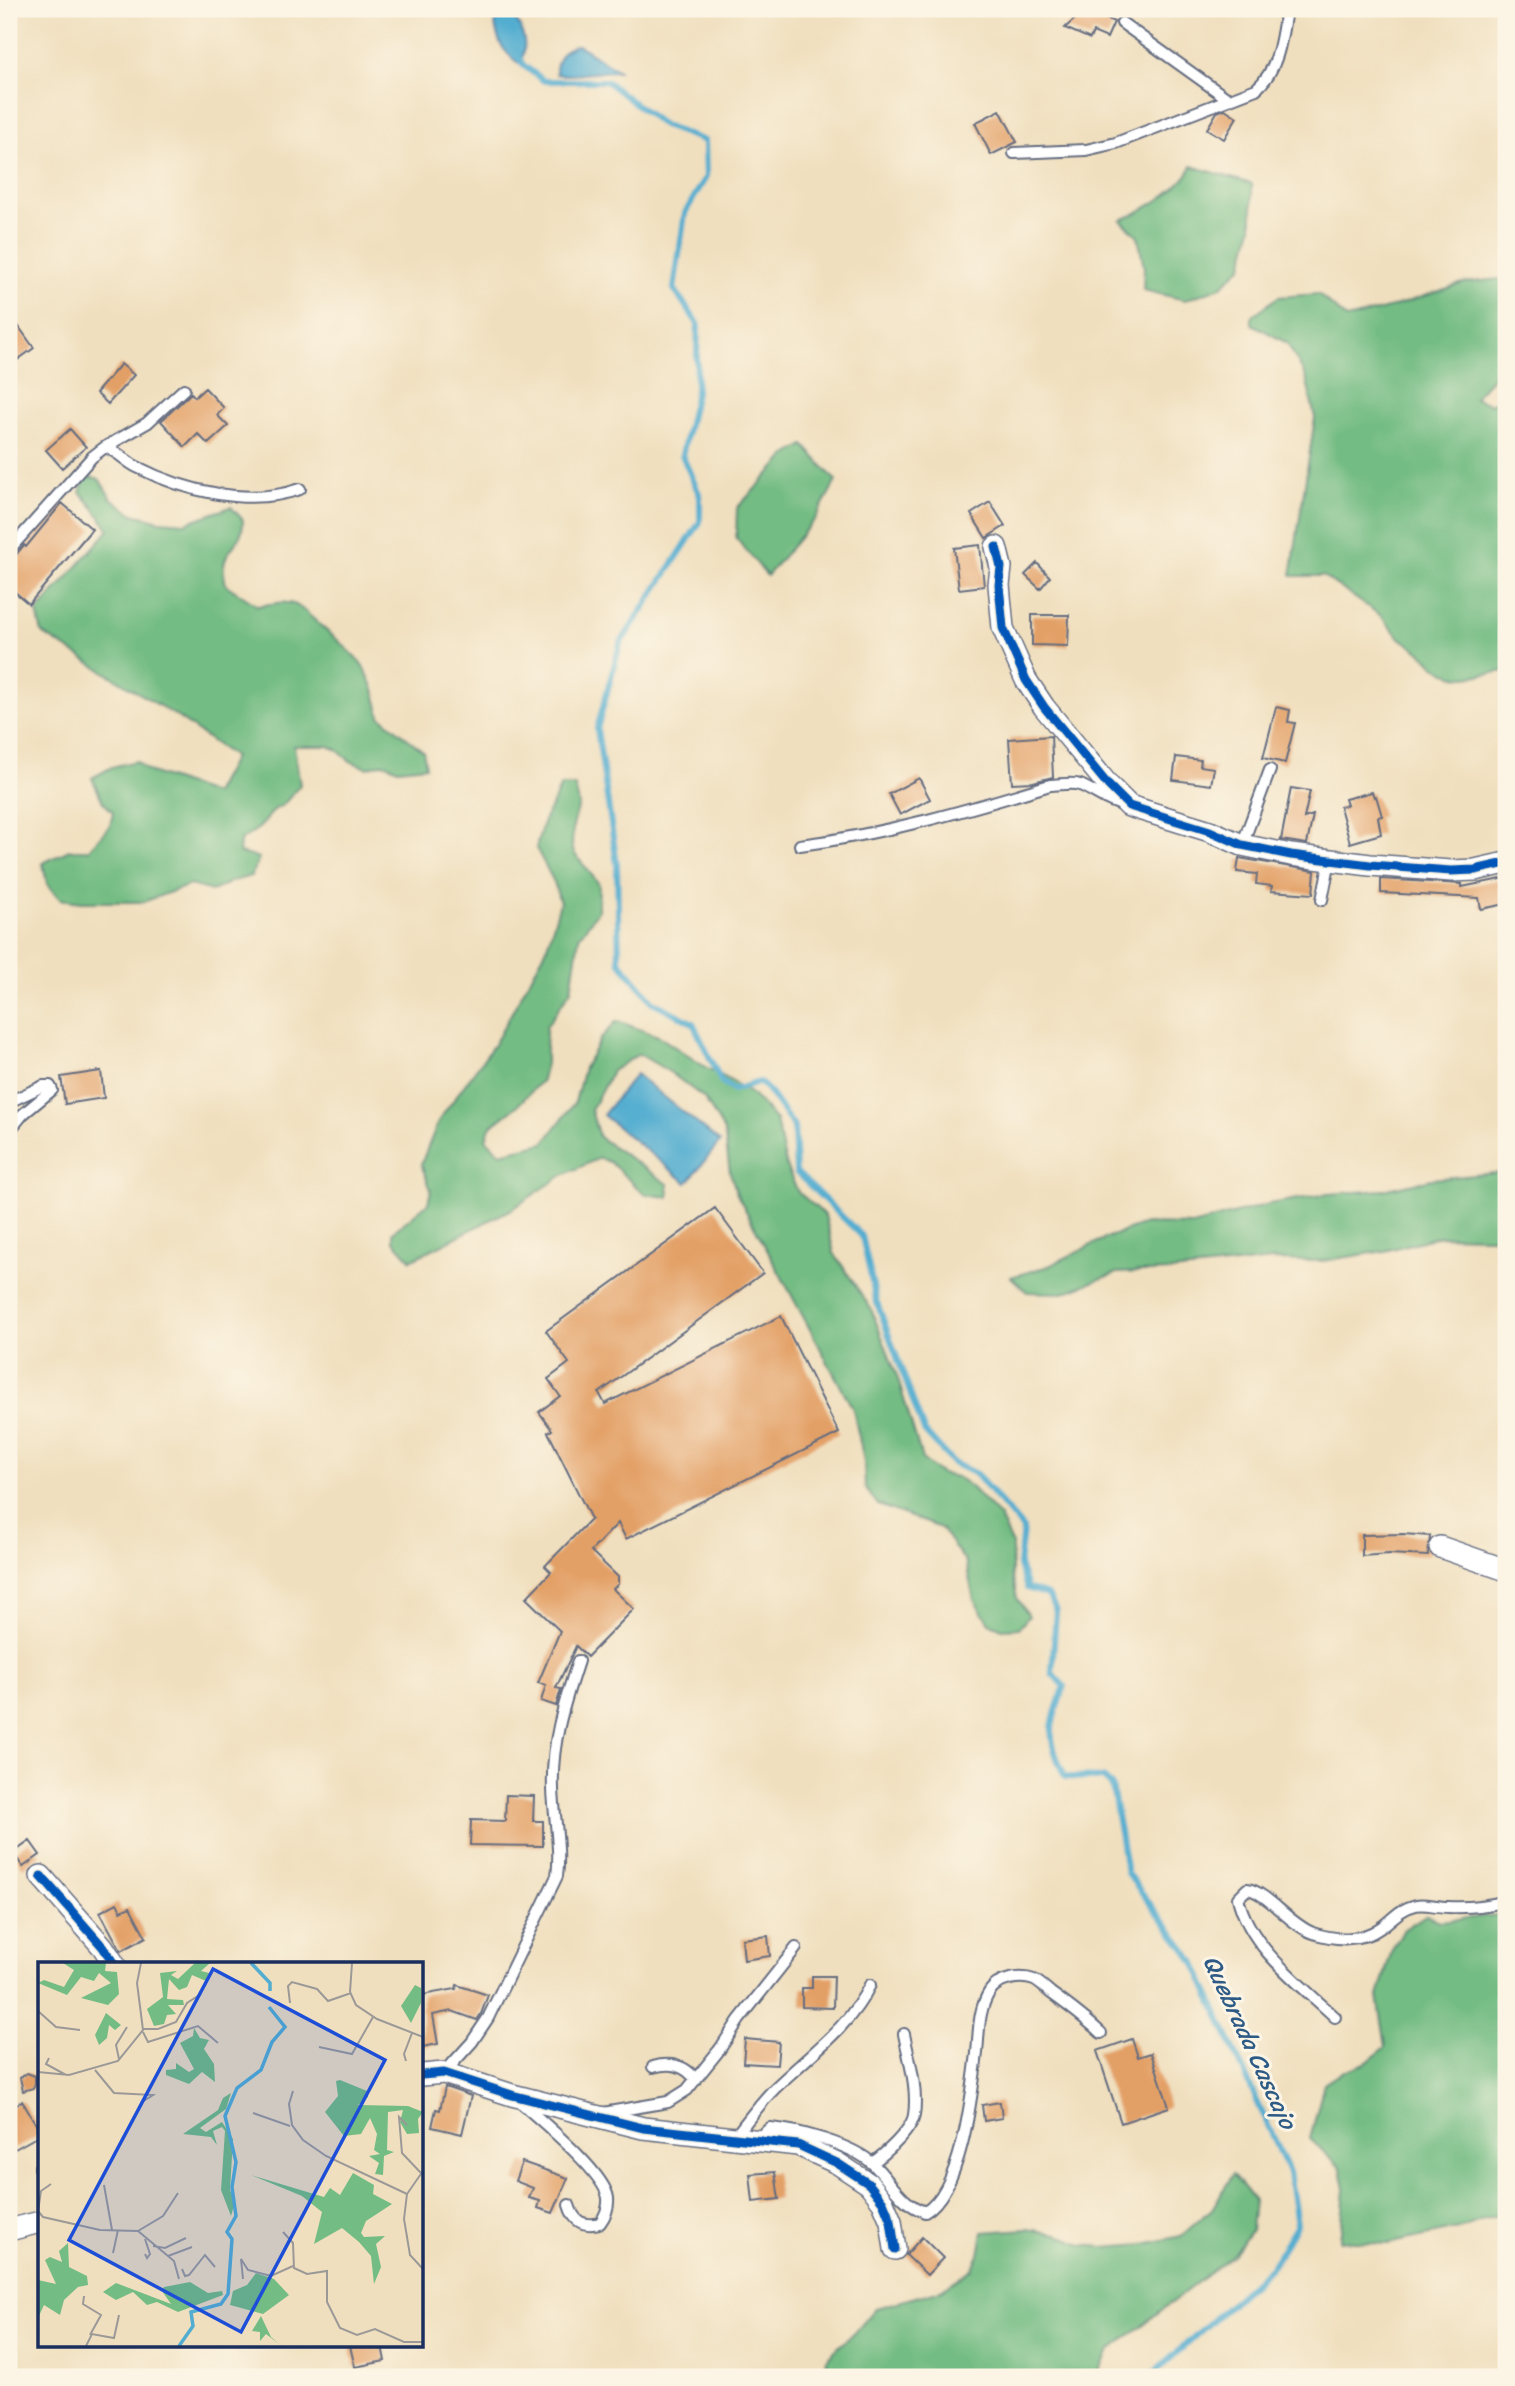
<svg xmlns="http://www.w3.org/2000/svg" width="1515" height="2386" font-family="Sriracha,sans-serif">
	<rect width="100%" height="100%" fill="#fcf5e5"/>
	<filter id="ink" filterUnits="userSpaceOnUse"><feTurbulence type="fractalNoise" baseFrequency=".0143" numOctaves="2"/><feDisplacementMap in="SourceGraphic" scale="14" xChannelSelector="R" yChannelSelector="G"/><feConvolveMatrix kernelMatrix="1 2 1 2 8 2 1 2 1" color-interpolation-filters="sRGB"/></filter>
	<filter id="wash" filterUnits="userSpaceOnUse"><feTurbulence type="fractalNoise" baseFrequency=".00686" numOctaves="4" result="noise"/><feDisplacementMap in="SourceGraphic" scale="28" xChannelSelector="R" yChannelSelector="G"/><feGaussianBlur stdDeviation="1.57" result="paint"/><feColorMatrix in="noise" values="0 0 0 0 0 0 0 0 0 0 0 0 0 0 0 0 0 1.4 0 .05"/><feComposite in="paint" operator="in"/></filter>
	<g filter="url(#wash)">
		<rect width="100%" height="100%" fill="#f0dfbe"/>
		<path fill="#73bc83" stroke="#477670" stroke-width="2" d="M1192,166l60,18v43l-10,39 -21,21 -36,13 -42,-10 1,-22 -6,-32 -17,-16c23,-10 60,-30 71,-54z
			M1499,279l7,4v80l-32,35 16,6 16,-7v274l-40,6 -13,-1 -19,-11 -13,-13 -21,-14 -20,-23 -57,-39h-32l24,-158 -9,-41 -19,-34 -35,-19v-8l26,-19 40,-3 29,25 45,-12 71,-24z
			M804,445l32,36 -21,38 -48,57 -31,-38 1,-30 49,-52z
			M86,476l13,3 12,19 22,16 27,7 25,2 46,-16 12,13c0,32 -27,25 -17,65l32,21c12,-2 27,-6 38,-1 9,5 18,15 26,22 35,29 51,42 58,89l43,35 3,15 -28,3 -14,-6 -17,5 -17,-7 -14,-12 -8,-3h-34l6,39 -16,19 -10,6 -14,17 -20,14 -1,12 20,5 -8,18 -21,6 -18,9 -22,-6 -47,17h-62l-21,-3 -13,-15 -4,-21 26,-13h19l22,-24 3,-14 -10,-10 -11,-24 20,-11 24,-6 12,10 66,23 20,-37 -58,-41 -134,-83 -5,-21 72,-82 -15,-22 -14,-16z
			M561,786h14l4,18 -6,22 -1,20 2,7 25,31 -1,27 -19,26 -8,53 -25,37v36l-4,17 -24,25 -28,22 -4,12 14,14 44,-10 31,-41 9,-34 17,-30 16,-17 41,15 47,31 23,12 25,16 23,25 11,49 11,23 27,23 9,38 37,56 26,67 25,83 19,15 16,3 14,10 29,30 12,27v31l5,23 12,18 -10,12 -17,1 -13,-6 -15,-23 -8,-37 -25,-35 -63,-23 -13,-17 -1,-27 -11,-52 -116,-215 -7,-22 -6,-41 -20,-33 -33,-25 -32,-19 -27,17 -21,39 8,27 69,47 1,13 -25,-3 -34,-32 -11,-4 -36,17 -51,34 -101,51 -18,-20v-8l35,-29 3,-13 -10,-26 18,-44 56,-77 51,-93 14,-47 -6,-21 -18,-34 7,-25z
			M1506,1172v67l-13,-2 -53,-1 -55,15 -63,10 -50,-1 -100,11 -56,2 -53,20 -36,-1 -16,-15 38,-11 57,-28 39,-14 47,1 77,-21 59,-10 55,-4 49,-11z
			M1506,1914v298l-48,17 -71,15 -47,-3 5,-52 -4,-21 -31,-29 14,-55 20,-13 22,-8 20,-16 -8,-51 14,-46 11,-20 23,-15 14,6z
			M1233,2174l21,26 -3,30 -16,23 -126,98 -13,26h-273l3,-18 32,-30 18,-21 65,-18 31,-21 7,-14 4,-23 45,-3 30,5 25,11 19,2 43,-3 36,-8 31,-27z"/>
		<path fill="#52add0" stroke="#366e97" stroke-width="2" d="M492,9h14c15,13 25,36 13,55 -24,-19 -21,-28 -27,-55z
			M577,45c15,7 27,18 43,26 -21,-1 -45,7 -64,3 -1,-14 8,-27 21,-29z
			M636,1074l84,68 -33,41 -84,-68z"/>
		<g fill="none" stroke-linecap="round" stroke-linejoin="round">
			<path stroke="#52add0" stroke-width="6" d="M517,53l6,12 21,16h62l58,45 41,15 1,36 -21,36 -11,76 24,35 -2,68 -14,63 18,41v26l-80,122 -23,85 20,136 2,96 34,41 40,21 28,58 12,9 26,-8 8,7 27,38 2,45 66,64 14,64 48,131 29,32 23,11 47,55 -4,36 8,23 21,7 8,16 -4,62 12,13c-14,43 -19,48 1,91l38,1 9,8 15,87 67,88 95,211 8,52 -26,43 -121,110"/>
		</g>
		<g id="blocks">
			<path fill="#e3a066" d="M1086,9l28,13 -7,16 -14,-6 -3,7 -25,-11z
				M1225,109l12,8 -13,22 -17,-10 10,-17z
				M1000,110l17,32 -26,13 -16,-32z
				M9,313l25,35 -25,18z
				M121,364l13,11 -26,29 -12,-11z
				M205,388l19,20 -7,7 11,11 -20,18 -10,-10 -13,13 -24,-26 30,-28 4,4z
				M70,429l16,18 -24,21 -16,-18z
				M990,502l15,24 -19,12 -15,-24z
				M62,503l30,26 -63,75 -20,-17v-24l15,-18 2,2z
				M980,545l4,41 -25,3 -5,-41z
				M1037,563l13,14 -10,12 -15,-14z
				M1032,615h37l-1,31 -36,-1z
				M1276,707l14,3 -2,12 7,1 -10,40 -22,-5z
				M1051,736l2,41 -20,5 -21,1 -3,-44z
				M1176,757l25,3 -1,6 14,2 -3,17 -38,-5z
				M919,778l11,21 -30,16 -11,-21z
				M1291,788l19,3 -6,27 9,-3 -6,29 -26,-4z
				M1372,792l2,5 2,-1 6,20 -4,1 3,17 -31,9 -10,-36 7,-2 -2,-6z
				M1239,858l76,13 -2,23 -42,-3 1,-5 -16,-2 1,-10 -20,-2z
				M1506,878v26l-25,5 -2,-11 -98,-5v-14l81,5v3z
				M101,1071l3,27 -39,6 -4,-27z
				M715,1208l48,65 -164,120 6,11 176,-88 58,117 -213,106 -8,-16 -27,28 27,26v7l-5,5 21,20 -47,48 -11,-11 -20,42 5,1 -5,17 -15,-5 5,-16 -8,-2 22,-52 -34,-33 25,-26 -6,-6 46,-47 -43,-87 4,-2 -13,-18 21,-16 -12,-17 21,-16 -23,-32z
				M1403,1534l27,2 -2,20 -39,-2 -27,2v-21z
				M506,1795l28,1 -1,25h10v25l-73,-1 1,-25 34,1z
				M30,1841l10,14 -17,12 -10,-14z
				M117,1903l4,8 9,-4 16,30 -25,14 -21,-39z
				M768,1936l2,20 -26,4 -2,-21z
				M812,1976h22l-1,32 -31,-1v-19h10z
				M457,1985l31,10 -7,19 -4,6 -25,-9 -19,4 5,29 -16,3v-52l34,-6z
				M745,2039l34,3 -2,23 -34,-2z
				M1132,2039l6,18 13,-4 18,54 -48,16 -24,-72z
				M27,2073l8,3v8l-2,4 -10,3 -3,-13z
				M445,2087l26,9 -9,38 -30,-7 4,-18 4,1z
				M22,2101l18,30v4l-25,14 -6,-11v-30z
				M1000,2102l2,16 -18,3 -2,-16z
				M522,2162l46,16 -15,35 -15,-5 2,-7 -11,-3 4,-10 -18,-7z
				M775,2172l4,27 -26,3 -3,-28z
				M922,2237l21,21 -16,17 -21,-20z
				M350,2346h32l3,15 -30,6z"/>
		</g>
	</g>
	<g filter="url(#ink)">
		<use href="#blocks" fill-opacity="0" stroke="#666d80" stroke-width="2"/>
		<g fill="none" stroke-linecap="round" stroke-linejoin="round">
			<defs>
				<path id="lane" d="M1122,23l106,76
					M1014,153l72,-3 30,-7 140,-54c23,-19 26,-53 30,-80
					M105,447l42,-24 37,-34
					M9,550l83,-93 13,-10c14,5 20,14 32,20 47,24 112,40 163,22
					M800,845c86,-11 168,-35 250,-60 10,0 21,-3 30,0 15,6 26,17 43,20
					M1242,845l28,-75
					M1322,900l8,-40
					M9,1102l34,-16h7l2,4 -29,24 -14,17
					M1335,2017c-36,-34 -85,-69 -97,-119l9,-9c19,2 43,36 66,44 21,7 48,9 67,-5 13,-9 19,-19 36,-23 9,-2 21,2 32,2 20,1 39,-1 58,-6
					M653,2067c18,-5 32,-2 43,13
					M444,2073l28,-31 16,-24 69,-142c4,-28 -3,-58 -4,-87 -2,-46 11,-85 25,-128
					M519,2101c20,18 86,72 89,97 1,10 -2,17 -8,25 -17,4 -26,-1 -31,-18
					M603,2113l65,-11 19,-12 33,-41 19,-29 57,-72
					M734,2138c13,-17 26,-35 41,-50 34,-33 74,-60 95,-103
					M758,2139l12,-11c28,2 83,17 103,36 18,18 28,40 52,48 37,-22 47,-118 52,-159 2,-20 1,-44 13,-62 8,-12 30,-16 44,-11 5,2 12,9 17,13 18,13 34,25 50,40
					M872,2163c12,-8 40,-33 42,-48 4,-27 -5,-55 -10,-81
					M40,2167v1"/>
				<path id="street" d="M996,547l5,20 -2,18 4,43 23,52 18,27 64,78 21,21 81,25 32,14 49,10 79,10 81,6 24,-1 31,-7
					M1440,1547l66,23
					M41,1876l62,71 11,17
					M422,2075l22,-2 68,22 131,33 155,17 39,18 32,21 14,18 8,19 4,28
					M9,2230l31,-8"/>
			</defs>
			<use href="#lane" stroke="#666d80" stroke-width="14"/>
			<use href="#street" stroke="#666d80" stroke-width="24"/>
			<use href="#lane" stroke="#fff" stroke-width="10"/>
			<use href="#street" stroke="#fff" stroke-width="21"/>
			<defs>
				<path id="cycleway" d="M996,547l5,20 -2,18 4,43 23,52 18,27 64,78 21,21 81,25 32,14 49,10 79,10 81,6 24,-1 31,-7
					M41,1876l62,71 11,17
					M422,2075l22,-2 68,22 131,33 155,17 39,18 32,21 14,18 8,19 4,28"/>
			</defs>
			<use href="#cycleway" stroke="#fcf5e5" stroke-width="13"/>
			<use href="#cycleway" stroke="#0057b8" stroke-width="9"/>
		</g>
	</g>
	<g text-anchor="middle" stroke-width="6" stroke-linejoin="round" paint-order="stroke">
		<g font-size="24" font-style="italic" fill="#2e5b86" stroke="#fcf5e5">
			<text transform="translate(1250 2042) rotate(65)" y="8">Quebrada Cascajo</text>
		</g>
	</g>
	<g transform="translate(38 1962)">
		<rect width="385" height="385" fill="#f0dfbe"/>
		<path d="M25,1h43l-1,8 12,1 2,22 -11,11 -27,-7 30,-15 -12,-10 -5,8 -13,-4 -14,18 -29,-12 6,-3 20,7 10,-17zM157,1h15l-9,8 8,2 -3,8 -14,-6 -5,12 -8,3 -10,-11 -2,20 16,1 1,5h-16l8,9 -9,1 -3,9 -10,2 -7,-17 16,-12 -3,-24 17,-2 -6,4 7,4zM377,23l6,3v15l-10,20 -10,-17zM68,51l15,12 -6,5 -6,-5 -2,13 -8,7 -4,-10zM156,66l6,10 9,2 -5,9 10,15 1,18 -13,-10 -13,12 -23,-9v-5l10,-1v-6l13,9 5,-3 -14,-26 13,-7zM302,118l27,11 1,6 -10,8 50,1 15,6 -5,7 1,14 -12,1 -7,-12 3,-12 -15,2 -1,38 7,2 -10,4 -1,19 -8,-1 4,-11 -10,-7 11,-2 -6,-4 3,-16 -7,-16 -9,16 -17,2 -19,-24 13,-16 -2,-15zM193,131l-5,16 -26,19 6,4 16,-10 11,17 -3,51 5,12 -4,14 -10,-26 4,-59 -3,-4 -9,4 4,14 -6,-8 -28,-3 35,-24 5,-12zM315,211l21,12 -1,9 19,10 -26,17 -5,12 3,4 21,-1 -9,8 5,23 -7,17 -3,-28 -12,-14 -17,-14 -28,16 8,-32 -20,-16 -51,-21 73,22 6,-9 10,7zM30,281l1,24 18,9 1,9 -10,2 -14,13 -4,15 -16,-10 -6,13v-38l18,4 -11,-24 5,-3 12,5 -3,-11zM218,311l18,6 15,16 -26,19 -33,-9 3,-14 14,-6zM152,320l18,11 14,-2 1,4 -45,17 -21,-10 -10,3 -14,-13 -17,8 -13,-8 13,-9 55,21 -9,-13 2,-4zM223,354l10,21 8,7 -13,-10 -6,7v-9l-8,-1z" fill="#73bc83"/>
		<path fill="none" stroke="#52add0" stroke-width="3.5" d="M213,1l19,20v8M141,384l14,-20 -2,-14 30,-8 7,-10 4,-55 -5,-7 9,-16 -4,-29 4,-25 -11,-46 12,-28 24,-18 11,-28 13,-15 -16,-20"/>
		<path fill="none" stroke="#9b9998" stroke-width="2" d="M314,1l-2,29 6,13 21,14 46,18M252,41l-2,-17 4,-4 25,7 11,12 23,-8M0,49l18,16 24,3M105,67h15l18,-7 11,-19 14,-9M105,70l5,10 50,-16 20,17M281,85l33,7 21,-37M11,96l-3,6 20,11M81,97l-3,-14 11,-18M368,99l-2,-7 8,-21M57,108l19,23 39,2 -11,7M0,110l31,3 49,-14 25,-31 -6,-47 4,-20M255,129l-4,13 3,21 11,15 23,16 81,38M215,151l37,13M369,163l-8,-8 3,36 19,20M385,209l-16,23 -3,25 6,36 13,14M66,223l8,45M0,249l5,6 57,13 38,1 36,30 5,18M0,249l3,-20 10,-7M100,269l25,-15 15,-23M245,270l10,11 1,25 13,6 20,-3v31l13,26 17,7 18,-6 29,13h19M115,284l12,2 21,-10M75,291l5,-23M107,292l2,4 3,-4 -5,-15M130,294l24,-9M144,307l3,7 4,-1 16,-20 10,12M205,317l-2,-20 7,11 23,6 22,-10M46,334l-1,8 18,11 -11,20M48,384l6,-12 22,4 5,-23"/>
		<path fill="#1d4ed8" fill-opacity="0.15" stroke="#1d4ed8" stroke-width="3.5" d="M175,7l172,91 -144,272 -172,-92z"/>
		<rect width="385" height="385" fill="none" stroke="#1b2f5e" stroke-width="3.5"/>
	</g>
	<rect width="1515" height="2386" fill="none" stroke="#fcf5e5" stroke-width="35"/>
</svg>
